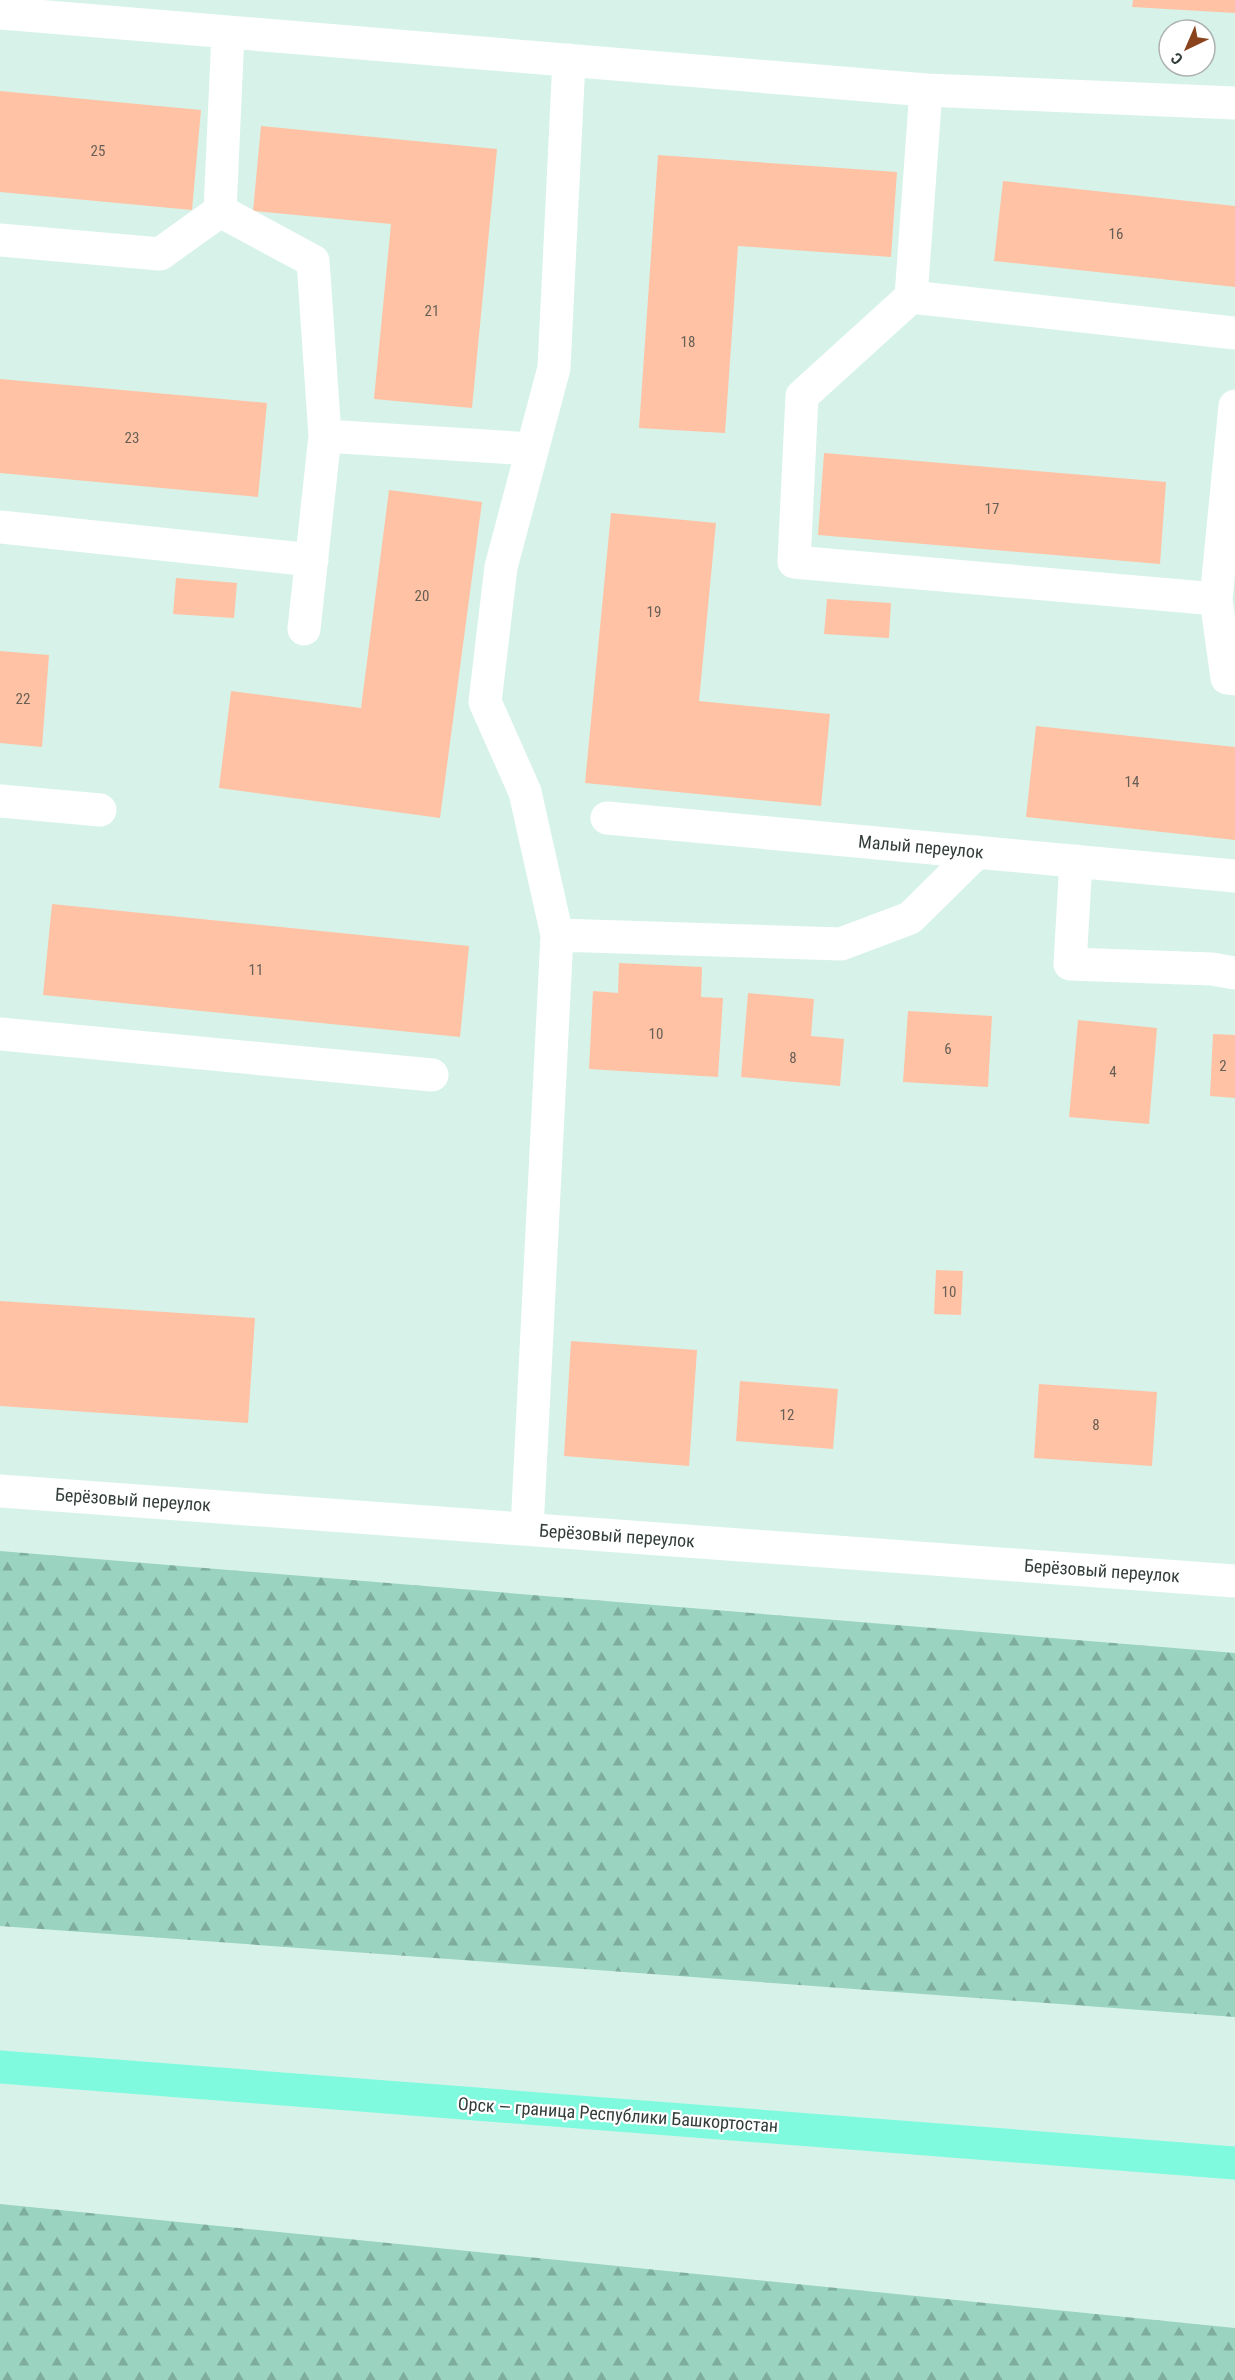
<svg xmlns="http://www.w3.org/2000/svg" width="1235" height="2380" font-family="'Roboto Condensed',sans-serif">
	<defs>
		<pattern id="forest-firs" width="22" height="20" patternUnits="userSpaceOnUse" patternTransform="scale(1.5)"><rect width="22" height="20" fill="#9ad3c0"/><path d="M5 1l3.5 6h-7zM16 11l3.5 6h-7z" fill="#7ead9d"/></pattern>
	</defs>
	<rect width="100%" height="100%" fill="#d7f3e9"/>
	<path fill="url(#forest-firs)" d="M0,1551l1235,102v364l-1235,-91z
		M0,2204l1235,124v52h-1235z"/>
	<path fill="#ffc2a5" d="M1133,0h102v13l-103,-6z
		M0,91l201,19 -9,100 -192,-18z
		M261,126l236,23 -25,259 -98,-9 17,-175 -138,-13z
		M658,155l239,17 -6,85 -153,-11 -13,187 -86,-5z
		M1003,181l232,25v81l-241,-26z
		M0,379l267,24 -9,94 -258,-24z
		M824,453l342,29 -6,82 -342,-29z
		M389,490l93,12 -42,316 -221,-30 12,-97 130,17z
		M611,513l105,10 -17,178 131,13 -9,92 -236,-23z
		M176,578l61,5 -3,35 -61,-4z
		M827,599l64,4 -2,35 -65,-4z
		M0,651l49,4 -7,92 -42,-4z
		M1036,726l199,21v93l-209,-23z
		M52,904l417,42 -9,91 -417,-42z
		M619,963l83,4 -1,30 22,1 -5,79 -129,-8 4,-78 25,2z
		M748,993l66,6 -3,37 33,3 -4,47 -99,-9z
		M908,1011l84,5 -4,71 -85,-5z
		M1078,1020l79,8 -8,96 -80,-7z
		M1213,1034l22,1v63l-25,-2z
		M936,1270l27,1 -2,44 -27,-1z
		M0,1301l255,17 -7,105 -248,-17z
		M571,1341l126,9 -8,116 -125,-10z
		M740,1381l98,8 -5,60 -97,-8z
		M1039,1384l118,8 -5,74 -118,-8z"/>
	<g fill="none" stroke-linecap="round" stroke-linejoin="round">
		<path stroke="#fff" stroke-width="33" d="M0,13l926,77 309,13
			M569,60l-15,308 -53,199 -16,135 40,90 32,143 284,9 69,-26 67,-66
			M926,90l-15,207 -109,99 -8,166 422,37 11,79 8,1
			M220,211l93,50 12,175 -21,193
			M0,240l160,14 60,-43 8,-178
			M911,297l324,36
			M325,436l207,13
			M0,527l312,33
			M1216,599l19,-193
			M0,801l100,9
			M607,818l628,58
			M1076,861l-6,103 142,5 23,4
			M0,1034l432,41
			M0,1491l1235,90
			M527,1529l30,-594"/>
		<path stroke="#7ffade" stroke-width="33" d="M0,2067l1235,96"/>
	</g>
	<g text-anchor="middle" stroke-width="4.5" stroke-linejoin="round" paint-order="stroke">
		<g font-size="15" fill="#665f55">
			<text x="98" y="156">25</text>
			<text x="1116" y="239">16</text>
			<text x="432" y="316">21</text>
			<text x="688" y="347">18</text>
			<text x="132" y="443">23</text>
			<text x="992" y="514">17</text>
			<text x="422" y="601">20</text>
			<text x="654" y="617">19</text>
			<text x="23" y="704">22</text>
			<text x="1132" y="787">14</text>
			<text x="256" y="975">11</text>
			<text x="656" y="1039">10</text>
			<text x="948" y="1054">6</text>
			<text x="793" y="1063">8</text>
			<text x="1223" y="1071">2</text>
			<text x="1113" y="1077">4</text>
			<text x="949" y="1297">10</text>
			<text x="787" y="1420">12</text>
			<text x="1096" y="1430">8</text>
		</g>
		<g font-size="18" fill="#333e3a" stroke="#fff">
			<text transform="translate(921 847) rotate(5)" y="6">Малый переулок</text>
			<text transform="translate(133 1500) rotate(4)" y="6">Берёзовый переулок</text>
			<text transform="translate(617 1536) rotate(4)" y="6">Берёзовый переулок</text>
			<text transform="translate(1102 1571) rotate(4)" y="6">Берёзовый переулок</text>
			<text transform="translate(618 2115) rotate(4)" y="6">Орск — граница Республики Башкортостан</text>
		</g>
	</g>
	<g transform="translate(1187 48) rotate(224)"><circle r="28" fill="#ffffff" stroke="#adb2b0" stroke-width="1.5"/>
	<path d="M0-4.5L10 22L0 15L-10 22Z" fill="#89431d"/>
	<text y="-9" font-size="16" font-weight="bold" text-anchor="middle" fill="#333e3a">С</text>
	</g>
</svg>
